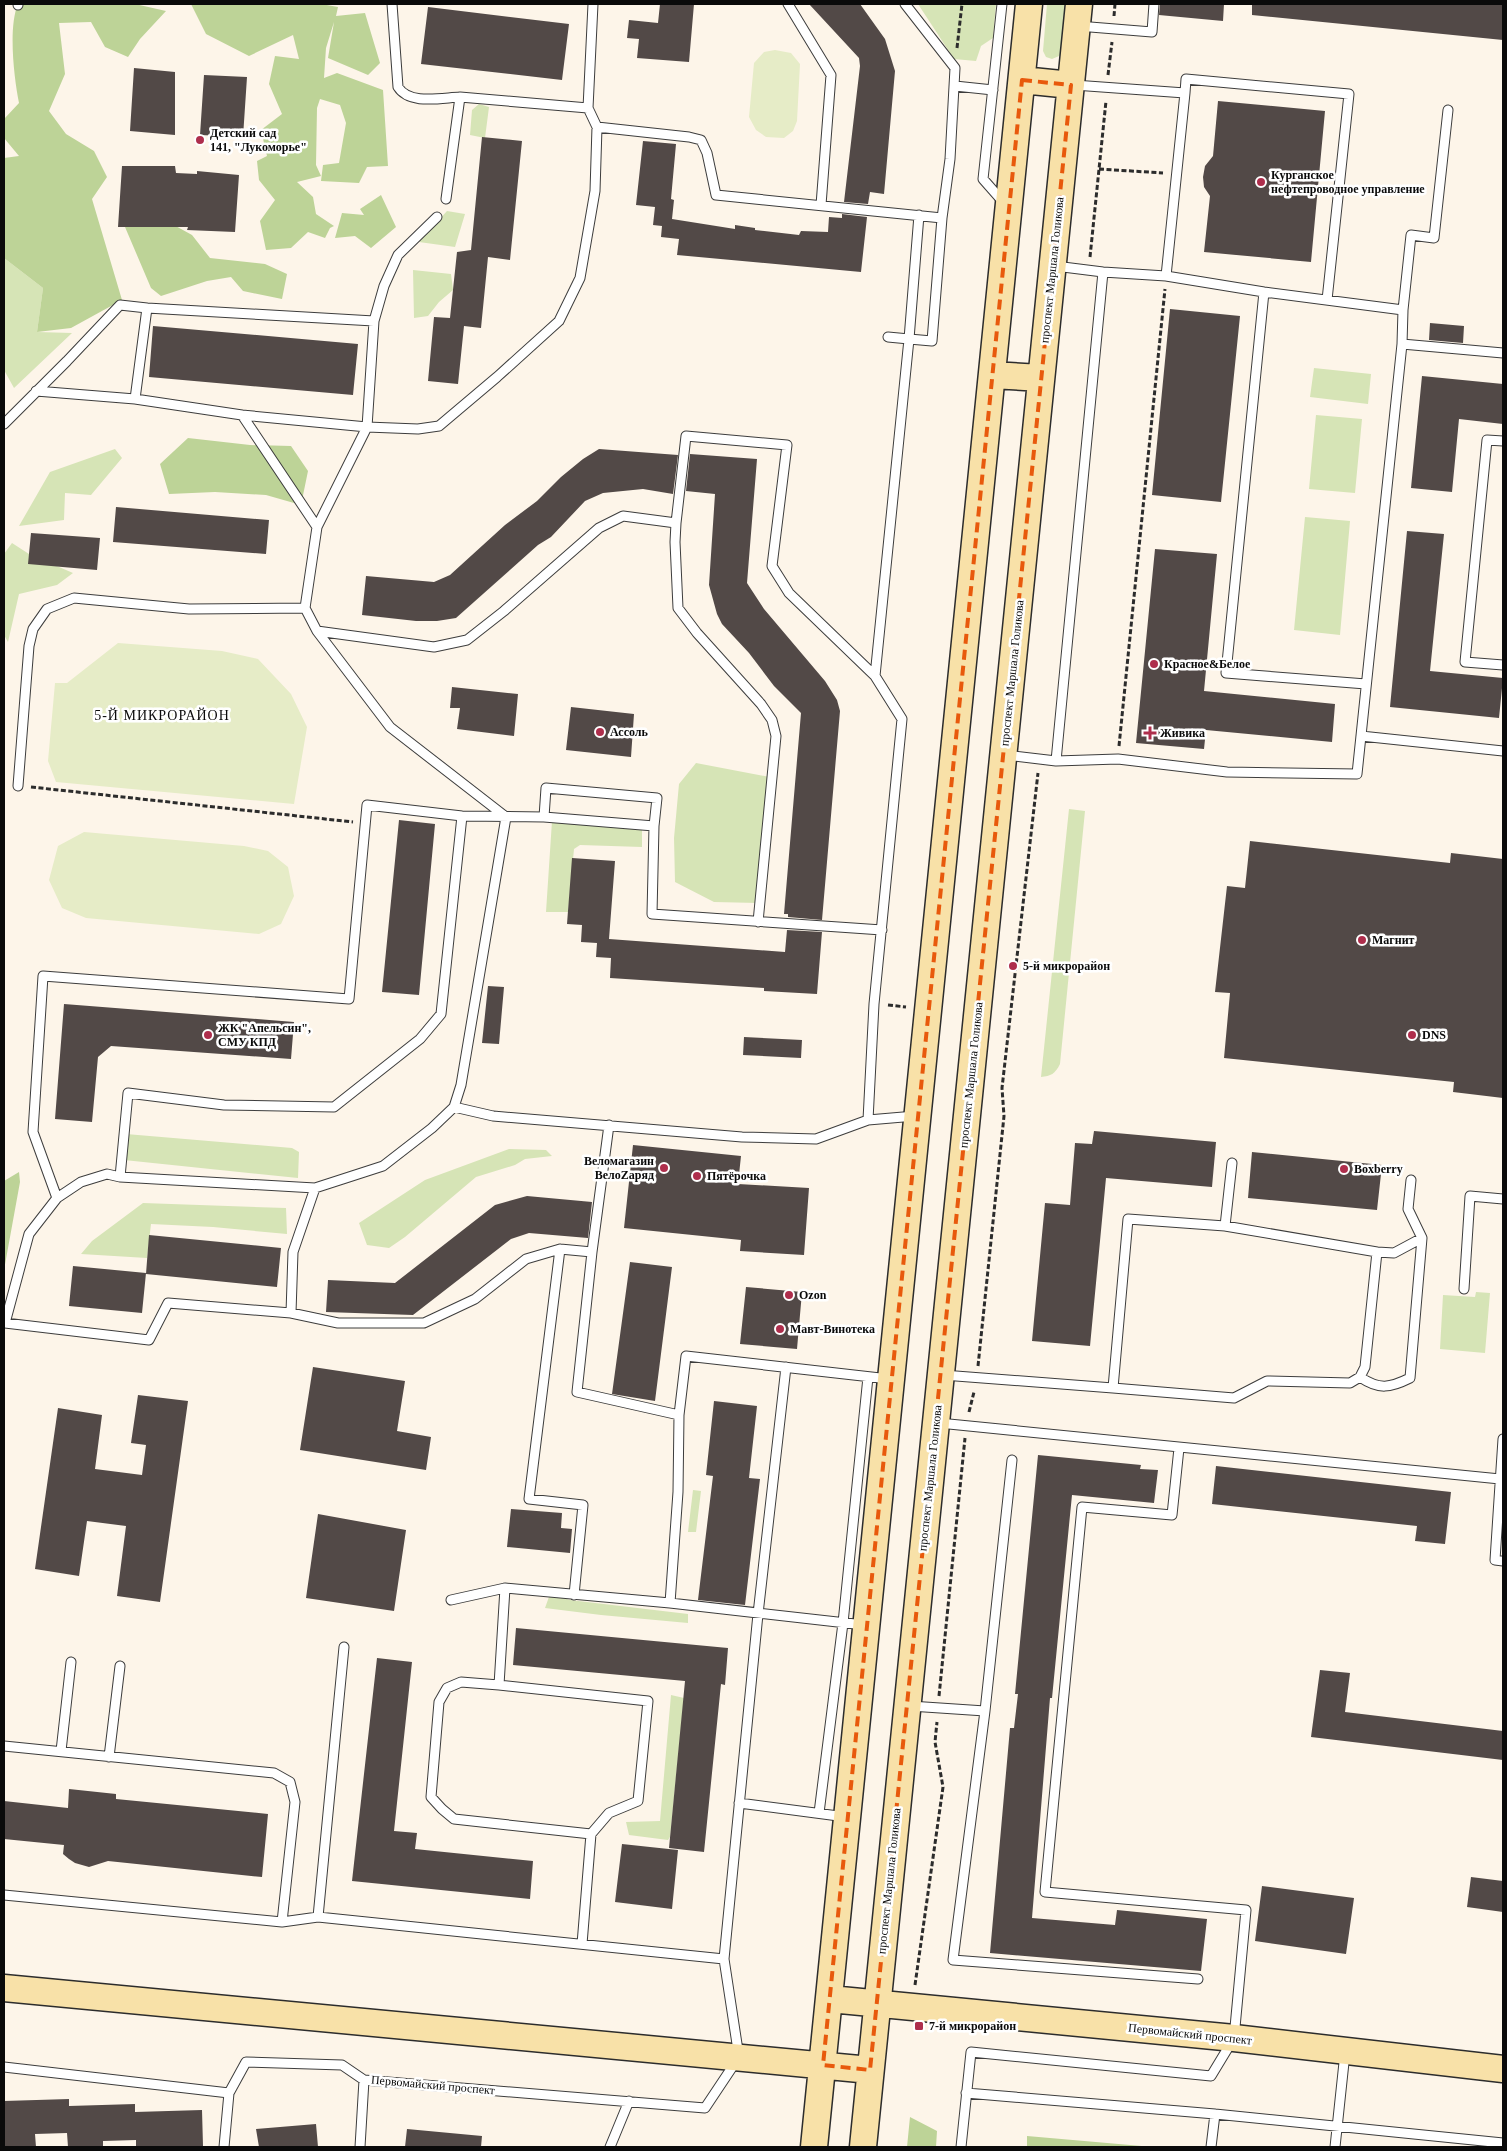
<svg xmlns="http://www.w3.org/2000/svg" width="1507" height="2151" font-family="Georgia,serif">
	<rect width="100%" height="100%" fill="#fdf5e9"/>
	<path fill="#d6e4b6" d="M918,4h78l-3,34 -12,8 -5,15 -22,-2z
		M1047,4h19l-4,48 -3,4 -7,3 -6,-2 -3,-6z
		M479,104l10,3 -4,31 -15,-3 2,-25z
		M447,211l18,3 -10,33 -36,-5z
		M4,258l39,30 -6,44 35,1 -58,55 -10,-18z
		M413,270l38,4 2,16 -14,12 -11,14 -14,2z
		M1314,368l57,6 -3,30 -58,-7z
		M1316,415l46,4 -7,74 -46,-4z
		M115,449l7,9 -31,37 -26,-2 -1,27 -45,6 31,-54z
		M1305,517l45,4 -10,114 -46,-5z
		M12,543l17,11 44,19 -16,12 -38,9 -11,48 -4,-7v-81z
		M696,763l79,15 -17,125 -44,-1 -39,-20 -1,-44 5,-54z
		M1069,809l16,2 -25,253c-5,10 -9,12 -19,13z
		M552,821l90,6v20l-62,-2 -6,4 -6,63h-22z
		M126,1134l166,14 7,4 -1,26 -174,-18z
		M509,1149l37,1 6,6 -27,3 -10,6 -39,12 -71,60 -16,11 -22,-3 -8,-22 66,-43z
		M143,1203l143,5 1,26 -74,-7 -62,-3 -4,34 -66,-4 11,-13z
		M1476,1292l14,1 -5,60 -45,-4 3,-54 32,2z
		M693,1490l8,1 -5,41h-8z
		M550,1594l20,6 118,14v9l-87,-8 -56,-7z
		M671,1695l13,3 -14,139 -2,3 -39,-5 -3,-13 34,-1z"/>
	<path fill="#bdd397" d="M18,4h117l31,7 -26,28 -12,18 -23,-10 -14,-25 -32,1 6,51 -16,37 17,23 28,17 13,26 -15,22 30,101 -51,28 -34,4 6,-44 -39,-30v-100l15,-2 -15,-18 1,-20 14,-15c-5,-25 -11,-76 -1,-99z
		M191,4h130l17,3 -2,9 29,-3 15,50 -12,12 -40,-17 6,-36 -8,26 -2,30 13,-5 46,17 5,76 -21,1 -8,16 -38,-2 2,-16 16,-2 7,-40 -6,-18 -20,-6 -3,9 -1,57 5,11 -24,6 16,15 3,17 18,12 -4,2 -5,10 -17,-6 -17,16 -25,2 -6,-29 15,-21 -16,-20 -2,-19 10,-5 -6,-26 21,-16 -13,-30 6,-28 24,3 -6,-24 -44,21 -43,-22z
		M381,195l15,32 -25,21 -16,-12 -20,2 7,-25 22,2 -4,-6z
		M172,224l20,11 18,23 55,6 22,10 -5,25 -39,-8 -12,-14 -24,4 -46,15 -10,-8 -26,-61z
		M188,438l62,7 41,1 17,25 -7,34 -35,-10 -51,-3 -46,2 -9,-30z
		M19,1172l1,10 -16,88v-89z
		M910,2117l27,14 -1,16h-29z
		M1027,2136l126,11h-126z"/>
	<path fill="#e6ecc7" d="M775,50l16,3 9,11 -3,57 -4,10 -9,7 -18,-1 -10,-7 -7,-13 5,-54 10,-11z
		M118,643l104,8 36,8 33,35 16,33 -13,77 -238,-22 -8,-21 7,-78h12z
		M84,832l160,14 24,5 20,16 6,29 -13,28 -22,10 -173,-16 -24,-10 -13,-28 9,-34z"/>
	<path fill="#524947" d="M660,4h34l-5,58 -52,-4 2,-19 -12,-1 2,-18 29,3z
		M809,4h51l25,35 10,32 -11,123 -14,-2 -2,12 -24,-2 16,-136 -1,-8z
		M1160,4h64l-1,17 -64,-6z
		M1252,4h251v36l-251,-25z
		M428,7l141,17 -7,56 -141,-16z
		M134,68l41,4v63l-45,-4z
		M204,75l43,2 -4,60 -43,-2z
		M1218,101l107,10 -14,151 -107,-10 6,-56 -6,-9 -1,-10 2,-11 8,-10z
		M482,137l40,4 -12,119 -22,-3 -7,71 -17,-2 -6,58 -30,-3 6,-64 16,1 7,-66 14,-2z
		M643,141l33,3 -5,55 3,1 -2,19 63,10v-4l20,3v2l44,5 2,-4 27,1 1,-15 13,1v-4l25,3 -6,55 -184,-17 2,-16 -18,-2 1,-11 -9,-1 2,-18 -19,-2z
		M122,166h53l1,7 21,1v-3l42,4 -4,57 -48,-2 1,-3h-70z
		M1170,309l70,7 -19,186 -69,-7z
		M1430,323l34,3 -1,17 -34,-3z
		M153,326l205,18 -5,51 -204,-18z
		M1422,376l81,8v40l-44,-5 -7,73 -41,-4z
		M599,449l79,6 -5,39 -30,-5 -40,4 -18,8 -34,36 -13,8 -82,73 -19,3h-21l-54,-6 4,-39 68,6 16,-7 55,-50 32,-24 24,-24 22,-18z
		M690,454l67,5 -10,124 17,26 61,72 12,19 3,11 -18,209 -34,-3v-3h-4l17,-201 -27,-27 -25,-33 -27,-29 -5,-10 -8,-29 6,-91 -29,-3z
		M116,507l153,13 -3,34 -153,-12z
		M1407,531l37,3 -14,137 73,7 -4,40 -109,-11z
		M31,533l69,5 -3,32 -69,-6z
		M1155,549l62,5 -13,137 131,13 -3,38 -126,-12 -2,19 -68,-6z
		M452,687l66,7 -4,42 -57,-7 3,-21h-10z
		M571,707l63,7 -3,43 -65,-7z
		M399,820l36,4 -16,171 -37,-3z
		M1250,841l200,22 1,-10 52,6v239l-50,-6 1,-10 -230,-24 6,-65 -15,-1 12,-106 18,2z
		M572,858l43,3 -6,78 176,13 2,-22 35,2 -5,62 -53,-3v-3l-154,-10 1,-20 -15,-1 1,-14 -16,-1 1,-17 -15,-1z
		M488,986l16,1 -5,57 -17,-1z
		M64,1004l230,18 -3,37 -180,-13 -13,11 -6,65 -37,-3z
		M744,1037l58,3 -1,18 -58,-3z
		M1094,1131l122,11 -4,45 -106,-9 -16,168 -58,-5 13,-138 25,2 5,-62 17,1z
		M633,1145l108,11 -3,28 71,4 -5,67 -64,-4 1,-11 -117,-12z
		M1252,1152l130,13 -5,45 -129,-12z
		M527,1196l65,6 -4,36 -59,-5 -18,6 -98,76 -87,-3 2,-32 67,3 100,-78z
		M149,1235l132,13 -4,39 -131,-13z
		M630,1262l42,5 -17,134 -43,-7z
		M73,1266l73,7 -4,40 -73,-7z
		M746,1287l56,5 -5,57 -57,-5z
		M313,1367l92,14 -8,50 34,6 -5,33 -126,-20z
		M138,1395l50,6 -28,201 -43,-6 9,-70 -39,-5 -8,55 -44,-7 23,-161 44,7 -7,54 47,6 4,-30 -15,-2z
		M714,1401l43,5 -8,72 11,1 -15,126 -47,-5 15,-124 -7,-1z
		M1038,1455l103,10 -1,4 18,1 -4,33 -82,-8 -20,203h-2l-18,220 83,7 2,-15 90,9 -6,52 -211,-18 20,-225h4l4,-34h-3z
		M1216,1466l235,26 -6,52 -30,-3 2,-15 -205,-22z
		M511,1509l51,4 -1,15 11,1 -2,24 -63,-6z
		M318,1514l88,16 -12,81 -88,-13z
		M516,1628l212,20 -3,37 -4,-1 -17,168 -35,-4 16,-167 -172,-16z
		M377,1658l35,4 -18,169 23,2 -2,16 118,12 -3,38 -178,-18z
		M1320,1670l30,3 -5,39 158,19v29l-192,-23z
		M69,1789l47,5v5l152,15 -6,63 -154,-16 -19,6 -14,-4 -6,-4 -6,-5 1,-9 -60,-6v-38l64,7z
		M622,1844l56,6 -6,59 -57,-7z
		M1471,1877l32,4v31l-36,-5z
		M1262,1886l92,12 -8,56 -91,-13z
		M69,2099v7l66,-2v8l67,-2 1,36 -67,1v-7l-33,1v6h-35l-1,-14 -32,1 1,13h-32v-46z
		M316,2124l2,23h-59l-3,-18z
		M407,2129l75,7 -1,11h-76z"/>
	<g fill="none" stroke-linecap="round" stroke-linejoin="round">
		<defs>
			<path id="lane" d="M392,4l6,83c11,18 42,11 62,10
				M593,4l-5,104 9,19 92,10 12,3 6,13 9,42 226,23 8,-59 5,-91 -50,-64
				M788,4l43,71 -10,130
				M1002,4l-19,175 22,25
				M18,5v-1
				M1078,26l74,6 2,-28
				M1074,85l111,8 -19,183
				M955,86l38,4
				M1185,93l1,-14 163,15 -22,206
				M446,199l14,-102 128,11
				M919,215l-10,124 23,2 10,-123
				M1055,266l48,6 63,4 98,16 139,18 -1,34 101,9
				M1264,292l-38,381 140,11
				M1403,310l8,-75 23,3 14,-128
				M374,321l-227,-13 -12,91 107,16 75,112 -12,81 12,23 73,96 116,90 -45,268 -7,22 -22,21 -49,38 -68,22 -195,-11 -13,-3 -26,8 -24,16 -28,36 -24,89 144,17 19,-37 123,10 47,10h86l51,-24 51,-40 34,-10 32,3 -15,140 102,23
				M36,391l99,8
				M242,415l125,12 7,-106 10,-35 14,-31 39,-38
				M4,424l63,-63 53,-56 27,3
				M1503,441l-16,-1 -22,222 38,3
				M676,523l10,-87 101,9 -15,121 17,27 86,83
				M317,527l50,-100 51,2 21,-3 58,-49 62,-56 21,-43 15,-87 2,-64
				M317,631l117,16 33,-7 37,-29 95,-83 24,-12 53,7 -1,19 3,66 19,25 64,71 11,16 4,16 -18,186
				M1361,736l142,15
				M1006,755l50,6 62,-2 109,13 130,2 45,-430
				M1056,761l47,-489
				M18,786l11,-140 4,-17 14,-20 27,-11 115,11 116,-1
				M654,826l3,-28 -111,-10 -2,29 110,9 -2,88 230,16
				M454,1107l39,9 249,21 74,2 52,-19 47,-4
				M868,1120l6,-116 28,-285 -27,-43 34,-337 -21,-2
				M120,1177l8,-84 96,12 110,2 86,-68 21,-25 21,-198
				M57,1198l-24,-66 10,-156 306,23 18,-194 95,11 82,1
				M1225,1226l7,-63
				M560,1249l-31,250 54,6 -9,90
				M592,1252l17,-127
				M1377,1252l17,1 28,-15
				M1464,1289l6,-93 33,3
				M291,1313l2,-61 22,-64
				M943,1375l170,13 15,-169 97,7 152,26 -12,115 -5,10 -10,6 -83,-2 -33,17 -121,-10
				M1360,1377c19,13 30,11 50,1l12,-140 -14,-29 3,-29
				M939,1423l561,56
				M1503,1439l-8,121 8,1
				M451,1600l54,-12
				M670,1603l8,-111 1,-77 7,-59 203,23
				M499,1685l-38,-3 -14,6 -8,14 -8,95 11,12 12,10 137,15
				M910,1706l75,5 -32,249 245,19
				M985,1711l27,-251
				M4,1746l270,27 16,9 5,20 -13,120
				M61,1751l10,-89
				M109,1757l11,-91
				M739,1803l107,14
				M819,1813l24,-190 25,-246
				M4,1895l278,27 36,-5
				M582,1944l9,-110 18,-21 29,-12 10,-100 -149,-16 6,-97 165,15 194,22
				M724,1959l34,-345 28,-247
				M4,2067l225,26 17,-31 96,3 22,15 341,28 34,-51 -15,-98 -406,-42 26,-270
				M966,2093l249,21 288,29
				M224,2147l5,-54
				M360,2147l4,-67
				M610,2147l19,-46
				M961,2147l10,-95 240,24 23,-38 12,-128 -201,-18 37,-385 90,8 7,-67
				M1211,2147l4,-33
				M1335,2147l10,-94"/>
			<path id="secondary" d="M1022,80l49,5
				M992,375l49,3
				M4,1988l866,82
				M830,1999l404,39 269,31
				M814,2147l215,-2143
				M863,2147l216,-2143"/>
		</defs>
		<use href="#lane" stroke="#3d3d3d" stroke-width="11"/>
		<use href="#secondary" stroke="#2c2c2c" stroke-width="29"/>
		<path stroke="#2c2c2c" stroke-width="3" stroke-dasharray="5 2.5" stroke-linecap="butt" d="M1114,16l1,-12
			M957,48l5,-44
			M1108,75l4,-33
			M1099,169l64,4
			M1090,257l16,-156
			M1119,746l46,-457
			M31,787l322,35
			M888,1005l18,2
			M978,1366l26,-250 -2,-28 36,-315
			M969,1412l5,-20
			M939,1696l26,-258
			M915,1985l28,-198 -8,-45 2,-20"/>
		<use href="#lane" stroke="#fff" stroke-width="9"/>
		<use href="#secondary" stroke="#f8e1a8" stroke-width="26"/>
	</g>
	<path fill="none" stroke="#e8590c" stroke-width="4" stroke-dasharray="10 6" stroke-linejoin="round" d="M1022,80l49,5 -201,1985 -47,-5z"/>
	<g fill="#ae2e4c" stroke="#fff" stroke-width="2">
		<circle cx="200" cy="140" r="5"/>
		<circle cx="1261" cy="182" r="5"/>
		<circle cx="1154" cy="664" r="5"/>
		<circle cx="600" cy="732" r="5"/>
		<path d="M1147.5 725.5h5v5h5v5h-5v5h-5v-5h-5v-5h5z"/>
		<circle cx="1362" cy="940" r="5"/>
		<circle cx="1013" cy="966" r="5"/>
		<circle cx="208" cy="1035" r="5"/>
		<circle cx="1412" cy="1035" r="5"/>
		<circle cx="664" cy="1168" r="5"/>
		<circle cx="1344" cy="1169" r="5"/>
		<circle cx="697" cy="1176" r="5"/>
		<circle cx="789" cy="1295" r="5"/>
		<circle cx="780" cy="1329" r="5"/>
		<rect x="914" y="2021" width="10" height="10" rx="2.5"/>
	</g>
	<g text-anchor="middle" stroke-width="5" stroke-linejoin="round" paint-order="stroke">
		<g font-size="12" font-weight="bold" fill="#0a0a0a" stroke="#fff" text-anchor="start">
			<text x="210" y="137">Детский сад<tspan x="210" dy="14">141, "Лукоморье"</tspan></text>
			<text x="1271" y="179">Курганское<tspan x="1271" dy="14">нефтепроводное управление</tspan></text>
			<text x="1164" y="668">Красное&amp;Белое</text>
			<text x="610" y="736">Ассоль</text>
			<text x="1160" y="737">Живика</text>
			<text x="1372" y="944">Магнит</text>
			<text x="1023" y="970">5-й микрорайон</text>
			<text x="218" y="1032">ЖК "Апельсин",<tspan x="218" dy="14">СМУ КПД</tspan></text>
			<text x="1422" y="1039">DNS</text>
			<text x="654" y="1165" text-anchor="end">Веломагазин<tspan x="654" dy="14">ВелоZаряд</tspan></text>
			<text x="1354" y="1173">Boxberry</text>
			<text x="707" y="1180">Пятёрочка</text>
			<text x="799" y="1299">Ozon</text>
			<text x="790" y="1333">Мавт-Винотека</text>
			<text x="929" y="2030">7-й микрорайон</text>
		</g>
		<g font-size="12" fill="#0a0a0a" stroke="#fff">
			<text transform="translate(1052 270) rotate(-84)" y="4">проспект Маршала Голикова</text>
			<text transform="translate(1012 673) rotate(-84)" y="4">проспект Маршала Голикова</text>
			<text transform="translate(971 1075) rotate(-84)" y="4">проспект Маршала Голикова</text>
			<text transform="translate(930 1478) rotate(-84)" y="4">проспект Маршала Голикова</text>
			<text transform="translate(889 1881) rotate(-84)" y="4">проспект Маршала Голикова</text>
			<text transform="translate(1190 2034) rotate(6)" y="4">Первомайский проспект</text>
			<text transform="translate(433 2085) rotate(5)" y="4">Первомайский проспект</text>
		</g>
		<g font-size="14" letter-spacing="1" fill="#0a0a0a" stroke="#fff">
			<text x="162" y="720">5-Й МИКРОРАЙОН</text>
		</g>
	</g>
	<rect width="1507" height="2151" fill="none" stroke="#0a0a0a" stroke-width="10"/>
</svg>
